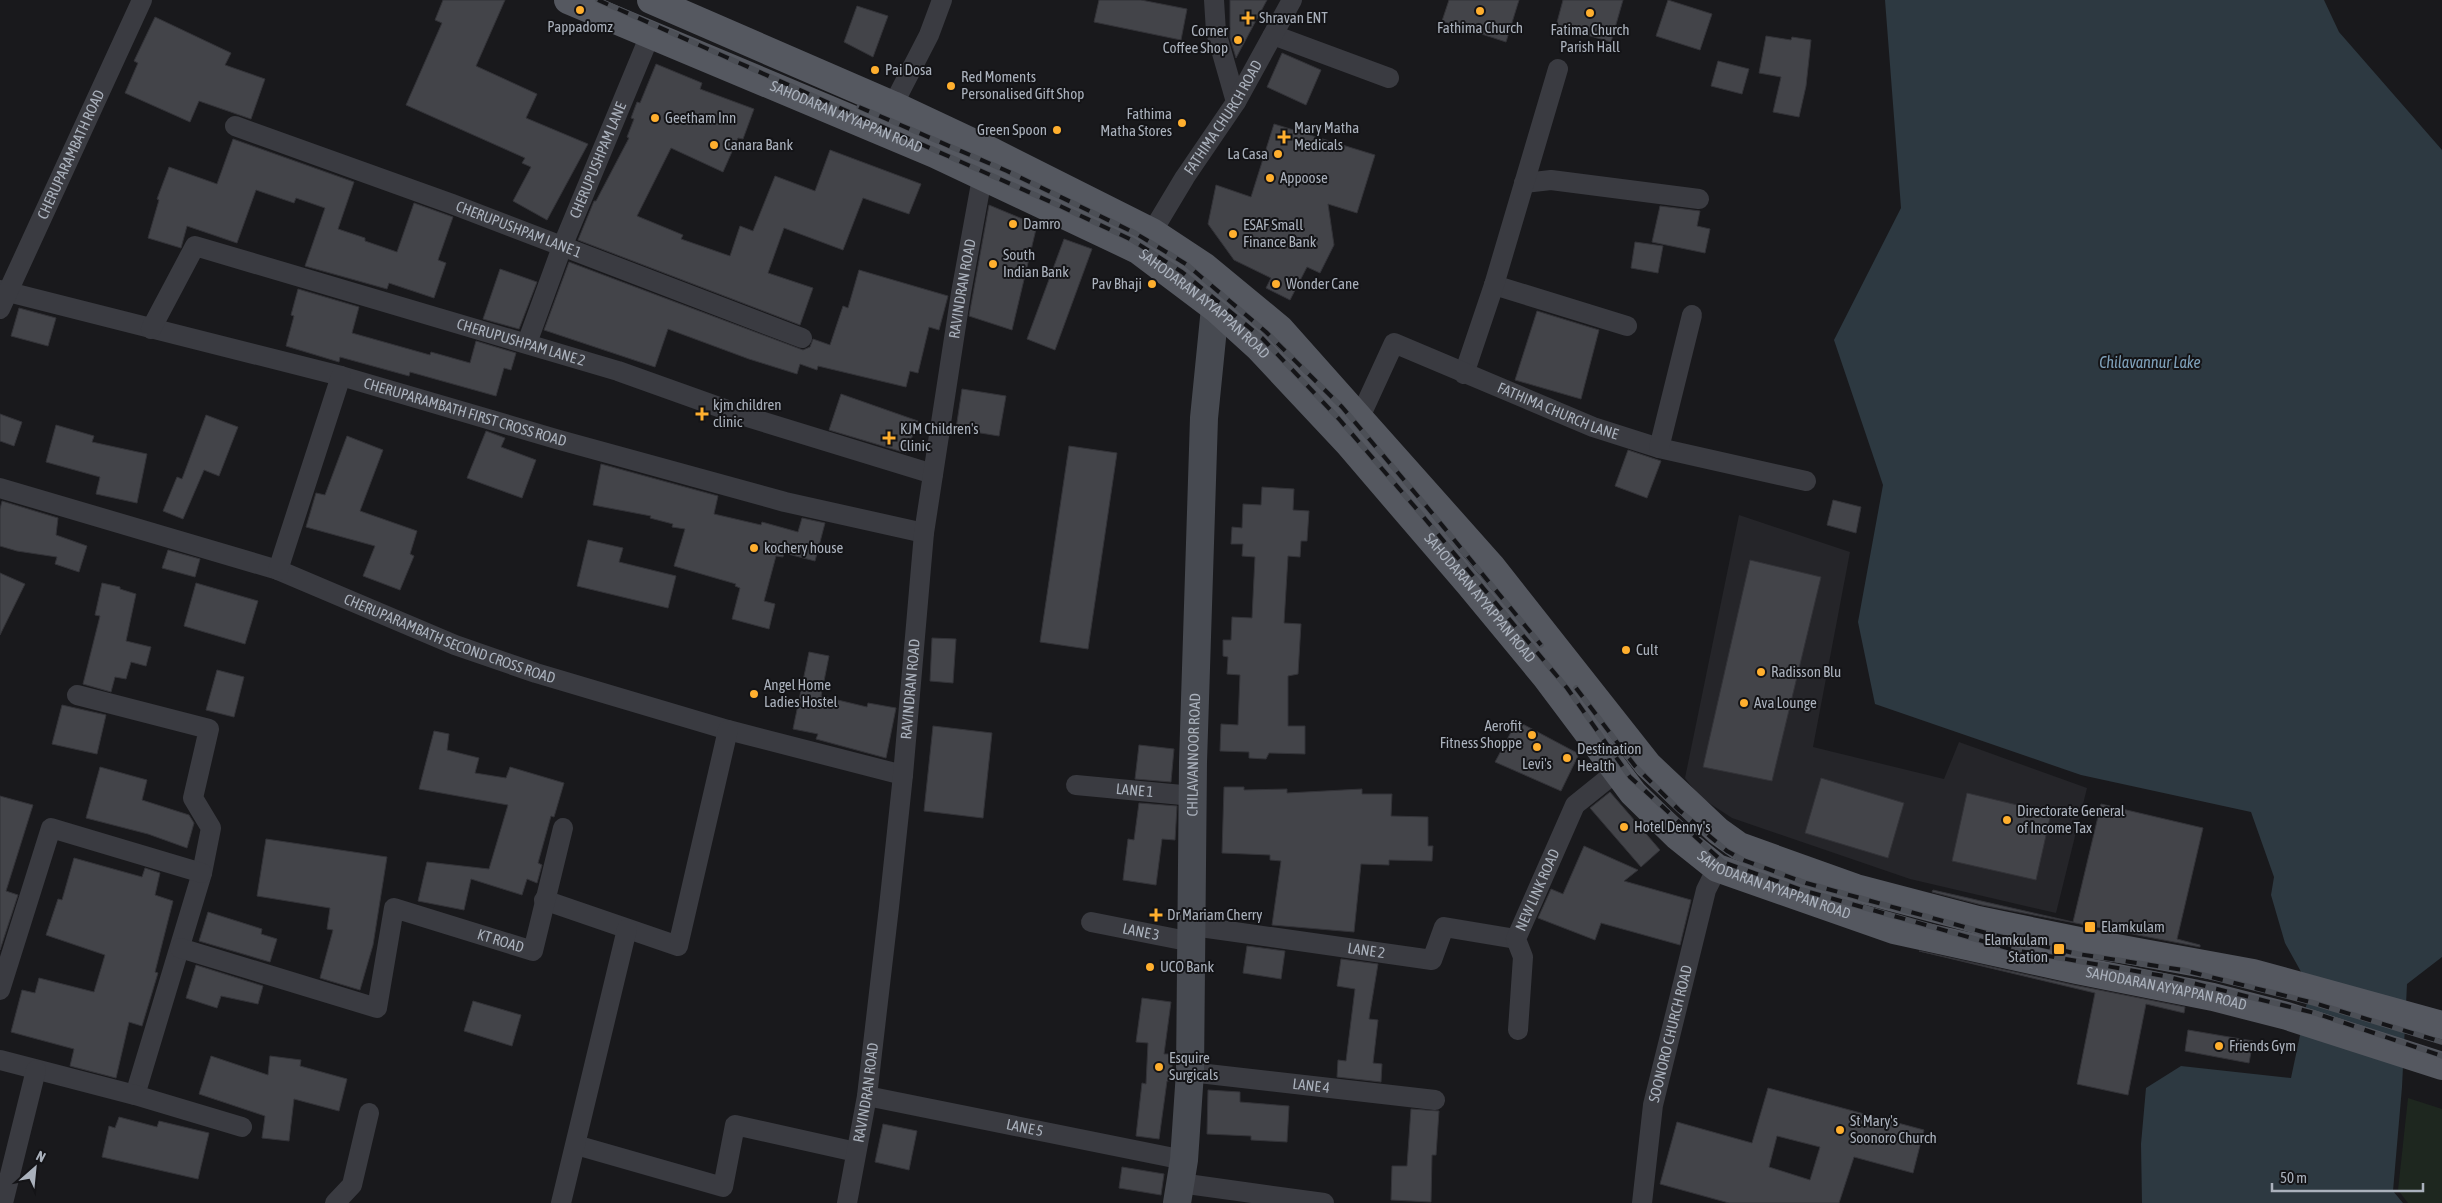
<svg xmlns="http://www.w3.org/2000/svg" width="2442" height="1203" font-family="'Asap Condensed',sans-serif">
	<rect width="100%" height="100%" fill="#19191c"/>
	<path fill="#252529" d="M1739,515l111,37 -37,195 131,32 15,-37 128,46 -31,125 -146,-34 -178,-61 -32,-21 -15,-19z"/>
	<path fill="#1e271f" d="M2408,1098l34,11v94h-34l-10,-13z"/>
	<path fill="#2d3941" d="M1885,0h439l15,32 103,118v807l-35,27 -5,103 -9,104 10,12h-261l-1,-59 5,-56 35,-22 110,12 19,-90 -25,-45 -14,-48 3,-18 -23,-65 -170,-37 -206,-71 -17,-82 25,-137 -49,-145 67,-132z"/>
	<path fill="#434449" stroke="#333338" fill-rule="evenodd" d="M443,0h62l-29,66 61,28 -11,24 62,26 -41,76 -34,-19 18,-34 -9,-4 3,-5 -119,-53 36,-82 -7,-3z
		M1099,0h42l46,9 -6,31 -87,-18z
		M1230,0h37l-31,58 -6,-20z
		M1449,0h70l-13,42 -64,-21z
		M1563,0h60l-12,42 -55,-16z
		M1668,0l44,14 -12,36 -44,-14z
		M857,6l31,10 -15,41 -29,-15z
		M155,17l76,36 -6,12 40,14 -14,40 -52,-18 -9,21 -65,-29 13,-30 -4,-2z
		M1766,36l25,4 1,-3 19,3 -5,46 -7,31 -26,-5 8,-35 -22,-4z
		M1282,53l39,17 -15,35 -39,-18z
		M1718,61l31,8 -7,25 -31,-8z
		M656,64l46,19 -2,6 54,20 -11,30 -5,-1 -15,34 -52,-24 -34,68 46,19 -2,4 49,17 10,-30 13,5 22,-55 40,15 15,-41 91,34 -12,30 -46,-16 -20,52 -59,-22 -16,45 45,15 -13,37 -222,-85 16,-39h2l33,-63 -2,-1 7,-18 -3,-1 6,-16 3,1z
		M1274,124l101,31 -18,58 -29,-9 6,41 -14,28 -13,-6 -17,33 -24,-12 5,-10 -37,-18 -26,-36 8,-39 35,12z
		M233,139l121,43 -16,47 27,9v3l32,11 17,-49 39,14 -15,43 8,3 -12,35 -45,-15 -2,6 -82,-23 20,-58 -29,-10 -2,5 -38,-13 -19,53 -50,-17 -6,22 -33,-10 11,-38 -2,-1 12,-32 48,17z
		M989,205l48,20 -25,105 -43,-14z
		M1660,206l40,5 -3,15 13,3 -5,24 -53,-11z
		M1064,239l28,10 -37,101 -28,-11z
		M1635,242l28,4 -5,27 -27,-5z
		M569,262l234,88 7,-3 3,-8 17,6 13,-39 5,2 11,-38 89,26 -9,34 -10,-3 -11,46 -8,-2 -4,16 -88,-21 -1,4 -17,-6 -3,10 -48,-15 -81,-30 -13,38 -111,-37z
		M500,269l37,13 -18,47 -36,-10z
		M298,289l61,18 -7,26 78,22 1,-3 39,11 6,-22 40,12 -5,17 -7,-2 -8,28 -86,-24 -1,4 -69,-19 -1,5 -53,-16 8,-30 -3,-1z
		M19,308l37,10 -8,28 -37,-10z
		M1537,311l62,19 -18,69 -66,-19z
		M962,389l44,7 -7,40 -43,-7z
		M841,394l77,27 -12,32 -77,-23z
		M0,414l22,8 -8,24 -14,-5z
		M206,415l32,12 -19,49 -15,-6 -21,49 -20,-8 14,-34 5,2z
		M56,425l38,11 -2,6 55,12 -10,49 -41,-9 4,-17 -54,-15z
		M486,431l19,7 -4,9 35,13 -14,38 -55,-20z
		M347,436l36,14 -23,61 57,20 -7,23 4,2 -14,34 -37,-14 12,-30 -69,-19 10,-34 9,2z
		M1069,446l48,7 -29,196 -48,-7z
		M1628,450l33,11 -14,37 -32,-12z
		M601,464l117,32 -4,18 47,11 1,-3 36,10 4,-14 23,5 -10,38 -31,-8 -1,4 -7,-1 -12,45 11,3 -6,25 -37,-10 8,-31 -5,-2 1,-2 -62,-18 11,-37 -13,-2 1,-3 -23,-6 1,-2 -58,-11z
		M1262,487l32,2 -1,21 16,1 -2,30h-6l-1,16 -12,-1 -4,67 17,1 -3,50 -10,2v50h17v28l-36,-1 -3,6 -17,-1v-6l-29,-1 1,-27 17,1 2,-50 -13,-1 1,-17 -5,-1v-16h8l1,-23 20,1 3,-61 -13,-1 1,-12h-12l1,-17 10,1 1,-24 18,1z
		M1833,500l28,7 -5,26 -29,-8z
		M2,501l56,17 -2,17 31,11 -8,26 -24,-8 2,-7 -40,-6 -17,-5v-37z
		M588,540l35,8 -4,14 57,14 -8,32 -91,-22z
		M168,550l32,9 -5,18 -33,-9z
		M1750,560l71,17 -49,204 -69,-14z
		M0,573l25,11 -25,51z
		M102,583l18,4v2l16,5 -10,47 25,6 -5,19 -15,-4 -5,17 -11,-2 -4,15 -28,-8 17,-68 -5,-1z
		M196,583l62,18 -13,43 -61,-18z
		M932,638l24,1 -3,44 -23,-2z
		M809,652l20,4 -8,40 46,11 1,-4 28,5 -10,50 -70,-19 2,-5 -25,-5z
		M217,670l27,7 -10,40 -28,-7z
		M62,705l44,10 -9,39 -45,-10z
		M1517,721l62,33 -18,37 -66,-29z
		M933,726l59,7 -9,85 -59,-7z
		M434,731l15,3 -2,16 32,8 -4,15 31,5 4,-11 54,16 -10,34 -3,-1 -13,47 4,2 -5,18 -10,-4 -5,16 -51,-16 -7,31 -46,-9 9,-39 62,7 19,-64 -89,-16z
		M1139,745l35,4 -3,33 -36,-3z
		M100,767l47,13 -5,20 47,15 5,8 -7,25 -39,-14 -62,-16z
		M1821,778l83,25 -16,55 -83,-25z
		M1224,787h20v3l43,-1v4l75,-4v5h30l-1,22 37,1v29h5l-1,15 -43,-1v5l-28,-1 -7,68 -82,-7 9,-64 -11,-1v-5l-48,-2z
		M1610,792l50,58 -19,17 -51,-59z
		M1967,793l84,20 -15,67 -84,-19z
		M0,796l33,9 -27,86 12,4 -18,55z
		M1139,803l38,3 -2,34 -13,-1 -6,46 -33,-5 5,-41 6,1z
		M2101,804l102,24 -26,111 23,6v2l-218,-42 -50,-13 1,-2 140,32z
		M266,839l121,18 -14,88 -13,45 -40,-12 13,-48 -6,-1 3,-21 -73,-12z
		M1584,846l54,24 -14,11 67,19 -11,45 -79,-22 -6,17 -57,-22 13,-29 12,5z
		M74,858l68,19 3,-9 15,5 -5,22 18,6 -18,71 3,1 -16,53 -13,-4 -13,56 -46,-12 4,-17 -63,-17 11,-42 13,3 4,-15 55,14 11,-37 -59,-20 12,-36 4,1z
		M208,912l54,17 -1,5 16,5 -7,23 -71,-21z
		M1247,946l38,5 -4,28 -38,-6z
		M1919,951l155,34 111,22 -1,6 -38,-9 -18,91 -51,-11 18,-91z
		M1341,959l37,5 -9,55 9,1 -5,43 9,1 -1,18 -44,-5 1,-17 8,1 9,-72 -18,-3z
		M196,965l67,21 -5,18 -37,-8 -4,12 -31,-10z
		M1142,998l29,4 -7,52h9l-2,27h-4l-8,58 -23,-3 6,-53 4,1 2,-41 -12,-1z
		M473,1001l48,14 -9,31 -48,-15z
		M2188,1030l65,11 -4,22 -64,-12z
		M211,1056l57,19 2,-19 31,4 -1,6 47,13 -8,32 -45,-12 -5,42 -27,-3 3,-22 -66,-22z
		M1768,1088l156,42 -11,43 -59,-16 -15,46h-110l-69,-19 17,-62 75,21zM1777,1136l43,11 -10,33 -41,-13z
		M1208,1090l32,2v10l49,4 -2,36 -36,-2v-4l-44,-2z
		M1411,1109l28,2 -3,44h-4l-1,47 -40,-2 1,-34h15z
		M119,1117l38,10 2,-6 50,12 -11,46 -96,-22 7,-31 6,2z
		M883,1124l34,7 -8,39 -34,-8z
		M1122,1167l42,7 -3,21 -42,-7z"/>
	<g fill="none" stroke-linecap="round" stroke-linejoin="round">
		<g stroke="#3a3b41" stroke-width="20">
			<path d="M1214,0l2,32 20,70"/>
			<path d="M1273,35l116,43"/>
			<path d="M893,105l36,-70 13,-35"/>
			<path id="s1" d="M235,126l217,78 350,134"/>
			<path d="M1524,183l27,-3 148,19"/>
			<path id="s2" d="M1152,232l33,-55 51,-75 56,-102"/>
			<path d="M1494,285l133,41"/>
			<path id="s3" d="M0,290l341,86 215,63 229,63 139,31"/>
			<path id="s4" d="M0,309l142,-309"/>
			<path id="s5" d="M151,329l44,-83 423,125 126,45 189,58"/>
			<path id="s6" d="M527,343l35,-96 88,-212"/>
			<path d="M1464,374l30,-89 64,-216"/>
			<path id="s7" d="M1360,417l34,-74 199,84 66,21 147,33"/>
			<path d="M1659,448l33,-133"/>
			<path id="s8" d="M0,488l278,82 177,75 81,28 192,57 175,45"/>
			<path d="M278,570l63,-194"/>
			<path d="M77,695l132,34 -16,69 18,30 -9,45 -67,222"/>
			<path id="s9" d="M1076,785l117,11"/>
			<path d="M544,900l134,46 50,-216"/>
			<path id="s10" d="M1091,922l101,20"/>
			<path id="s11" d="M1193,926l239,34 12,-33 72,12"/>
			<path id="s12" d="M180,948l197,60 17,-100 139,43 30,-123"/>
			<path d="M0,990l51,-162 151,45"/>
			<path id="s13" d="M1518,1030l5,-73 -7,-18 59,-134 41,-33"/>
			<path d="M0,1060l135,35 107,32"/>
			<path id="s14" d="M1190,1072l245,28"/>
			<path id="s15" d="M867,1096l317,64"/>
			<path d="M576,1145l147,42 12,-62 121,27"/>
			<path d="M1180,1183l144,20"/>
			<path d="M3,1203l33,-133"/>
			<path d="M335,1203l17,-18 17,-72"/>
			<path d="M561,1203l66,-274"/>
			<path id="s16" d="M847,1203l20,-107 22,-189 14,-132 21,-242 37,-240 21,-115"/>
			<path id="s17" d="M1642,1203l11,-98 53,-215 11,-22"/>
		</g>
		<path stroke="#474a51" stroke-width="28" id="s18" d="M1177,1203l7,-43 6,-88 3,-310 11,-344 11,-110"/>
		<g stroke="#555860" stroke-width="28">
			<path id="s19" d="M568,0l367,154 203,96 77,58 44,40 89,95 121,141 77,93 87,116 44,43 40,32 177,62 183,40 136,27 74,19 155,50"/>
			<path d="M651,0l242,105 100,47 159,80 53,35 75,62 211,237 157,199 70,66 21,15 117,42 122,32 111,23 164,30 189,52"/>
		</g>
		<defs>
			<path id="rail" d="M598,0l462,206 72,34 50,32 80,66 77,81 82,95 146,174 63,89 93,85 79,28 212,60 150,26 151,37 127,43
				M859,107l148,64 128,62 51,31 80,68 76,75 85,100 114,138
				M1576,688l59,78 44,44 48,41 16,9 63,23 184,51 88,20 105,16 131,33 128,39"/>
		</defs>
		<use href="#rail" stroke="#4c4f56" stroke-width="5.5"/>
		<use href="#rail" stroke="#141417" stroke-width="4" stroke-dasharray="11" stroke-linecap="butt"/>
	</g>
	<g fill="#ffaf2e" stroke="#141417" stroke-width="2">
		<circle cx="580" cy="10" r="5"/>
		<circle cx="1480" cy="11" r="5"/>
		<circle cx="1590" cy="13" r="5"/>
		<path d="M1245.5 10.5h5v5h5v5h-5v5h-5v-5h-5v-5h5z"/>
		<circle cx="1238" cy="40" r="5"/>
		<circle cx="875" cy="70" r="5"/>
		<circle cx="951" cy="86" r="5"/>
		<circle cx="655" cy="118" r="5"/>
		<circle cx="1182" cy="123" r="5"/>
		<circle cx="1057" cy="130" r="5"/>
		<path d="M1281.5 129.5h5v5h5v5h-5v5h-5v-5h-5v-5h5z"/>
		<circle cx="714" cy="145" r="5"/>
		<circle cx="1278" cy="154" r="5"/>
		<circle cx="1270" cy="178" r="5"/>
		<circle cx="1013" cy="224" r="5"/>
		<circle cx="1233" cy="234" r="5"/>
		<circle cx="993" cy="264" r="5"/>
		<circle cx="1152" cy="284" r="5"/>
		<circle cx="1276" cy="284" r="5"/>
		<path d="M699.5 406.5h5v5h5v5h-5v5h-5v-5h-5v-5h5z"/>
		<path d="M886.5 430.5h5v5h5v5h-5v5h-5v-5h-5v-5h5z"/>
		<circle cx="754" cy="548" r="5"/>
		<circle cx="1626" cy="650" r="5"/>
		<circle cx="1761" cy="672" r="5"/>
		<circle cx="754" cy="694" r="5"/>
		<circle cx="1744" cy="703" r="5"/>
		<circle cx="1532" cy="735" r="5"/>
		<circle cx="1537" cy="747" r="5"/>
		<circle cx="1567" cy="758" r="5"/>
		<circle cx="2007" cy="820" r="5"/>
		<circle cx="1624" cy="827" r="5"/>
		<path d="M1153.5 907.5h5v5h5v5h-5v5h-5v-5h-5v-5h5z"/>
		<rect x="2084" y="921" width="12" height="12" rx="2.5"/>
		<rect x="2053" y="943" width="12" height="12" rx="2.5"/>
		<circle cx="1150" cy="967" r="5"/>
		<circle cx="2219" cy="1046" r="5"/>
		<circle cx="1159" cy="1067" r="5"/>
		<circle cx="1840" cy="1130" r="5"/>
	</g>
	<g text-anchor="middle" stroke-width="4" stroke-linejoin="round" paint-order="stroke">
		<g font-size="15" fill="#aab1bc" stroke="#141417" text-anchor="start">
			<text x="1259" y="23">Shravan ENT</text>
			<text x="580" y="32" text-anchor="middle">Pappadomz</text>
			<text x="1480" y="33" text-anchor="middle">Fathima Church</text>
			<text x="1590" y="35" text-anchor="middle">Fatima Church<tspan x="1590" dy="17">Parish Hall</tspan></text>
			<text x="1228" y="36" text-anchor="end">Corner<tspan x="1228" dy="17">Coffee Shop</tspan></text>
			<text x="885" y="75">Pai Dosa</text>
			<text x="961" y="82">Red Moments<tspan x="961" dy="17">Personalised Gift Shop</tspan></text>
			<text x="1172" y="119" text-anchor="end">Fathima<tspan x="1172" dy="17">Matha Stores</tspan></text>
			<text x="665" y="123">Geetham Inn</text>
			<text x="1294" y="133">Mary Matha<tspan x="1294" dy="17">Medicals</tspan></text>
			<text x="1047" y="135" text-anchor="end">Green Spoon</text>
			<text x="724" y="150">Canara Bank</text>
			<text x="1268" y="159" text-anchor="end">La Casa</text>
			<text x="1280" y="183">Appoose</text>
			<text x="1023" y="229">Damro</text>
			<text x="1243" y="230">ESAF Small<tspan x="1243" dy="17">Finance Bank</tspan></text>
			<text x="1003" y="260">South<tspan x="1003" dy="17">Indian Bank</tspan></text>
			<text x="1142" y="289" text-anchor="end">Pav Bhaji</text>
			<text x="1286" y="289">Wonder Cane</text>
			<text x="713" y="410">kjm children<tspan x="713" dy="17">clinic</tspan></text>
			<text x="900" y="434">KJM Children's<tspan x="900" dy="17">Clinic</tspan></text>
			<text x="764" y="553">kochery house</text>
			<text x="1636" y="655">Cult</text>
			<text x="1771" y="677">Radisson Blu</text>
			<text x="764" y="690">Angel Home<tspan x="764" dy="17">Ladies Hostel</tspan></text>
			<text x="1754" y="708">Ava Lounge</text>
			<text x="1522" y="731" text-anchor="end">Aerofit<tspan x="1522" dy="17">Fitness Shoppe</tspan></text>
			<text x="1577" y="754">Destination<tspan x="1577" dy="17">Health</tspan></text>
			<text x="1537" y="769" text-anchor="middle">Levi's</text>
			<text x="2017" y="816">Directorate General<tspan x="2017" dy="17">of Income Tax</tspan></text>
			<text x="1634" y="832">Hotel Denny's</text>
			<text x="1167" y="920">Dr Mariam Cherry</text>
			<text x="2101" y="932">Elamkulam</text>
			<text x="2048" y="945" text-anchor="end">Elamkulam<tspan x="2048" dy="17">Station</tspan></text>
			<text x="1160" y="972">UCO Bank</text>
			<text x="2229" y="1051">Friends Gym</text>
			<text x="1169" y="1063">Esquire<tspan x="1169" dy="17">Surgicals</tspan></text>
			<text x="1850" y="1126">St Mary's<tspan x="1850" dy="17">Soonoro Church</tspan></text>
		</g>
		<g font-size="15" fill="#aab1bc" stroke="#141417">
			<text dy="5" stroke="none"><textPath href="#s19" startOffset="302">SAHODARAN AYYAPPAN ROAD</textPath></text>
			<text dy="5" stroke="none"><textPath href="#s2" startOffset="135">FATHIMA CHURCH ROAD</textPath></text>
			<text dy="5" stroke="none"><textPath href="#s4" startOffset="170">CHERUPARAMBATH ROAD</textPath></text>
			<text dy="5" stroke="none"><textPath href="#s6" startOffset="196">CHERUPUSHPAM LANE</textPath></text>
			<text dy="5" stroke="none"><textPath href="#s1" startOffset="302">CHERUPUSHPAM LANE 1</textPath></text>
			<text dy="5" stroke="none"><textPath href="#s16" startOffset="922">RAVINDRAN ROAD</textPath></text>
			<text dy="5" stroke="none"><textPath href="#s19" startOffset="708">SAHODARAN AYYAPPAN ROAD</textPath></text>
			<text dy="5" stroke="none"><textPath href="#s5" startOffset="434">CHERUPUSHPAM LANE 2</textPath></text>
			<text dy="5" stroke="none"><textPath href="#s7" startOffset="259">FATHIMA CHURCH LANE</textPath></text>
			<text dy="5" stroke="none"><textPath href="#s3" startOffset="481">CHERUPARAMBATH FIRST CROSS ROAD</textPath></text>
			<text dy="5" stroke="none"><textPath href="#s19" startOffset="1112">SAHODARAN AYYAPPAN ROAD</textPath></text>
			<text dy="5" stroke="none"><textPath href="#s8" startOffset="475">CHERUPARAMBATH SECOND CROSS ROAD</textPath></text>
			<text dy="5" stroke="none"><textPath href="#s16" startOffset="518">RAVINDRAN ROAD</textPath></text>
			<text dy="5" stroke="none"><textPath href="#s18" startOffset="449">CHILAVANNOOR ROAD</textPath></text>
			<text dy="5" stroke="none"><textPath href="#s9" startOffset="59">LANE 1</textPath></text>
			<text dy="5" stroke="none"><textPath href="#s19" startOffset="1532">SAHODARAN AYYAPPAN ROAD</textPath></text>
			<text dy="5" stroke="none"><textPath href="#s13" startOffset="146">NEW LINK ROAD</textPath></text>
			<text dy="5" stroke="none"><textPath href="#s10" startOffset="51">LANE 3</textPath></text>
			<text dy="5" stroke="none"><textPath href="#s12" startOffset="419">KT ROAD</textPath></text>
			<text dy="5" stroke="none"><textPath href="#s11" startOffset="175">LANE 2</textPath></text>
			<text dy="5" stroke="none"><textPath href="#s19" startOffset="1939">SAHODARAN AYYAPPAN ROAD</textPath></text>
			<text dy="5" stroke="none"><textPath href="#s17" startOffset="172">SOONORO CHURCH ROAD</textPath></text>
			<text dy="5" stroke="none"><textPath href="#s14" startOffset="122">LANE 4</textPath></text>
			<text dy="5" stroke="none"><textPath href="#s16" startOffset="112">RAVINDRAN ROAD</textPath></text>
			<text dy="5" stroke="none"><textPath href="#s15" startOffset="161">LANE 5</textPath></text>
		</g>
		<g font-size="16" font-style="italic" fill="#7fa1ba" stroke="#141417">
			<text x="2150" y="368">Chilavannur Lake</text>
		</g>
	</g>
	<g transform="translate(35 1168) rotate(27)" stroke="#141417" stroke-width="4" paint-order="stroke">
	<path d="M0-4L9 19L0 12L-9 19Z" fill="#aab1bc"/>
	<text y="-8" font-size="14" font-weight="bold" text-anchor="middle" fill="#aab1bc">N</text>
	</g>
	<path d="M2272 1183v8h151v-8" fill="none" stroke="#aab1bc" stroke-width="2.5"/>
	<text x="2280" y="1183" font-size="15" fill="#aab1bc" stroke="#141417" stroke-width="4" paint-order="stroke">50 m</text>
</svg>
